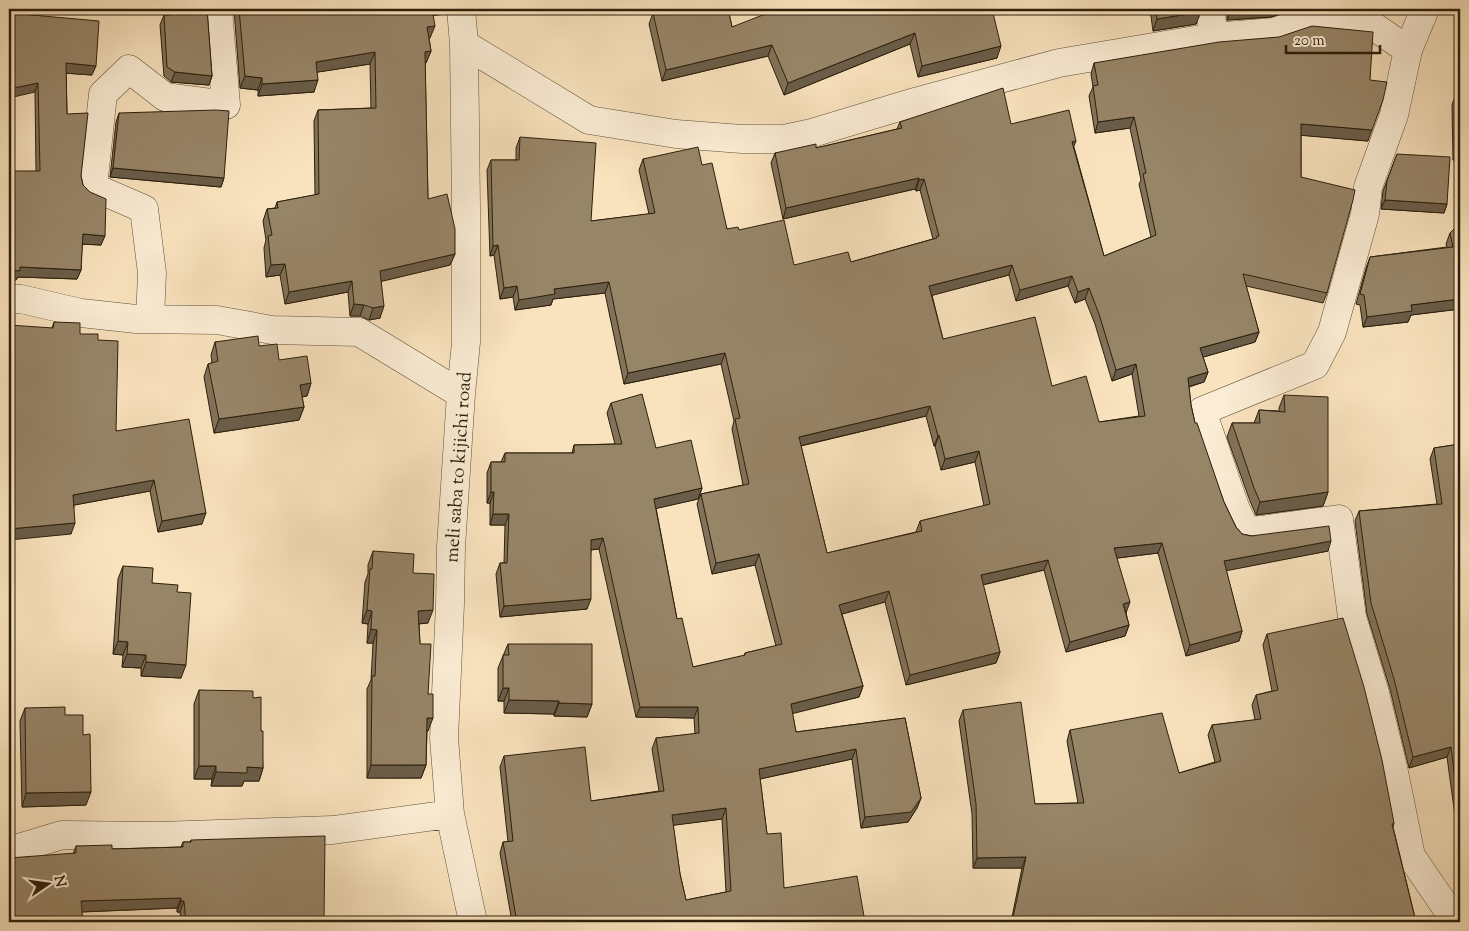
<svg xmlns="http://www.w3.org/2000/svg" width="1469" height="931" font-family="'Sorts Mill Goudy',serif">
	<rect width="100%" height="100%" fill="#f9e3be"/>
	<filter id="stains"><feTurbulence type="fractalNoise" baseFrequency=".004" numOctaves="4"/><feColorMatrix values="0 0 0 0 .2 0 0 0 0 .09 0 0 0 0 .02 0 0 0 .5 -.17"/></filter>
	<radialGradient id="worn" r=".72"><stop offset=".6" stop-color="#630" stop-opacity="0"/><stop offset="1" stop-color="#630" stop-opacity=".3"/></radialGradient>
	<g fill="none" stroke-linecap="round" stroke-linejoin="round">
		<defs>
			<path id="street" d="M461,9l3,35 2,163v135l-5,52 -10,153 -1,57 -6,134 6,76 23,108
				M1211,9l2,28 61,-5 32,-11 67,5 35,24
				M1425,9l-17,41 -14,65 -26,72 -3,27 -33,118 -17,33 -113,46 33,96 11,24 15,-1 78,-11 13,98 23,76 18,74 18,89 45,66
				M464,44l125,76 87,14 66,5h42l28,-6 103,-31 144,-39 154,-26
				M9,299h12l60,14 55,6 81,1 55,10 87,2 102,62
				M150,319l2,-46 -8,-64 -51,-22 10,-93 26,-25 36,28 61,8 -8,-96
				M9,851l53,-16 97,1 174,-6 117,-16"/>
		</defs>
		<use href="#street" stroke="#5f5038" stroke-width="29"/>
		<use href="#street" stroke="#fbedd5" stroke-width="28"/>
	</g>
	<path fill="#827259" stroke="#2c1f0b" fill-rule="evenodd" d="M168,9h39l5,67 -3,9 -38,-3 -7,-6 -4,-51 4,-10h3z
		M234,9h214l-2,5 -13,1 -3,23h-1l2,13 -5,12h-1l3,136 27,55 -5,11 -69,16 -1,37 -11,2 -9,-4h-10l-2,-24 -63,12 -5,-29 -14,2 -2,-29 2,-8 -3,-19 4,-12 8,-1 2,-6 38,-7 -1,-74 4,-11 53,-2 -1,-44 -53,8 -3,20 -56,4v-6l-18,-2z
		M655,9h73l4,18 260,-18 5,49 -79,19 -8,-33 -126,51 -16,-39 -106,25 -13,-57 4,-11 3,-1z
		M1150,9h51l-5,15 -43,7z
		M1227,9h69l-25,8 -44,3z
		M1352,9h33l-2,5 -9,-4z
		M9,13l83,62 -26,-2 1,41 16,71 18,60 -19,-1 -1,26 -4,9 -59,-2 -2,3 20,-109 -1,-79z
		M1094,63l276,17 -2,61 -67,-6v42l26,116 -4,10 -77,-17 13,46 -4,10 -52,15 5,15 -4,10 -15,5 2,18 4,18 29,79 12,25 6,7 86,17 -102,19 16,61 -3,10 -53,15 -28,-103 -41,5 9,55 3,12 -4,11 -59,16 -22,-82 -61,15 17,67 -4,11 -90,22 -21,-83 -43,12 21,72 -4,11 -67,16 4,19 109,-14 16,80 -4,10 -9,14 -47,6 -9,-69 -92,20 7,55 17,54 81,34h-353l-12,-69 3,-11h5l-8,-75 4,-11 87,45 68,-10 -7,-42 4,-11 39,-4 -1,-16 -58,-1 -37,-168 -8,1 -4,59 -87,8 -4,-43 4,-11h4l1,-38h-15v-22h-3v-30l4,-11h10l4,-9h67l2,-8 41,-1 -8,-31 4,-10 45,45 46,40 -4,11 -42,9 21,111 16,48 51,-11 1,-3 31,-7 -21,-81 -43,9 -15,-70 4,-10 42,-9 -11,-56 2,-8 -13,-57 -97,20 -19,-91 -52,6 -2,6 -36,5 -2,-13 -13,2 -6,-44 -4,1 -3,-86 4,-10h25v-12l4,-11 71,84 58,-7 -10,-44 4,-11 59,6 25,64 12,1 55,35 57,-3 82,-23 -13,-49 -4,1 -1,-2 -132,30 -12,-56 4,-10 41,-5 81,-19 3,-7 111,2 63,23 30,109 47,-19 -12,-53 2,-4 -11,-52 -35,5 -6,-37 4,-9 -2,-13zM1009,275l7,26 52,-15 7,17 10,-4 10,25 17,57 20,-7 7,42 -40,6 -47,-36 -109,-47 -11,-44zM926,416l8,30h1l6,24 34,-8 9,44 -64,15 -4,11 -89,21 -26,-107zM722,819l4,73 -40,8 -6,-26 -7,-49z
		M1460,93v67h-7l-1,-55 4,-11z
		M119,113l105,65 -3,9 -111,-10 6,-55z
		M1397,154l50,50 -3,9 -63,-4 2,-18z
		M1460,223v86l-49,6 -3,7 -45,5 -3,-22 -4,-1 10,-36 4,-11 77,-10 -1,-3 4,-11z
		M54,322l26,12 18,6 18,91 86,93 -44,8 -8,-41 -76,14 -3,29 -19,-206z
		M215,342l44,4 52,37 -4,13 -5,1 2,10 -5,13 -85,13 -10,-56 4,-13 4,-1 -1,-8z
		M1460,389v22l-3,-13z
		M1284,395l44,97 -5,14 -67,9 -6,-14 -23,-64 5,-14h22l5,-13 20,1v-3z
		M1460,444v378l-4,1 -9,-66 -38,11 -19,-79 -23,-75 -12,-93 4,-10 78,-7 -7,-45 4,-11z
		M373,551l40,22 15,50 -9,1 1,20 8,50v37h-1l-1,34 -5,13h-54v-89l4,-9 2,-37h-6l1,-19 -6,-1 3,-41 3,-8v-9z
		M123,566l29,17 25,9 4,86 -40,-2v-8l-19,-1 1,-12 -10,-1 5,-75z
		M1267,634l127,189 -1,4 23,95h-405l11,-54h-49l-1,-54 -13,-93 4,-11 72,94 43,-1 -11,-62 3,-11 109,43 36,-11 -7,-27 4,-10 43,-5 -3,-15 4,-10 16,-4 -9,-46z
		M508,644l84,60 -5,13 -33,-1v-2l-50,-1v-12h-6v-33z
		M199,690l54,8 8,33 2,37 -4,13h-15l-2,5h-31l1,-7h-18v-75z
		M25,708l40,7 18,20 3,70 -64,2 -2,-86z
		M191,840l133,82h-143l-1,-10h-3v-4l-95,4 -9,-58 3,-8 36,3 69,-2 2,-5h7z"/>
	<path fill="#6a5d49" stroke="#2c1f0b" d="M430,9h18l-2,5 -19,2z
		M477,9h13l-13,1z
		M1232,9h64l-25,8 -44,3z
		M1352,9h23l-1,1z
		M1201,12l-5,12 -43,7 4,-12z
		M435,26l-5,12 -7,1 4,-12z
		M915,33l-5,11 -126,51 4,-12z
		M772,45l-4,11 -106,25 4,-11z
		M1001,46l-4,12 -79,19 4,-11z
		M431,51l-5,12 -5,1 4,-12z
		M375,52l-5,12 -58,9 4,-11z
		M66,63l30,3 -4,9 -30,-2z
		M175,72l37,4 -3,9 -38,-3z
		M245,76l17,2 -4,12 -18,-2z
		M318,80l-4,12 -56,4 4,-12z
		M38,83l-3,9 -26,6v-9z
		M1134,117l-4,11 -35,5 3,-11z
		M1301,124l71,6 -4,11 -71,-6z
		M1076,141l-4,10v-9z
		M1457,148h3v12h-7z
		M113,168l111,10 -3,9 -111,-10z
		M919,178l-4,11 -132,30 3,-11z
		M924,179l-4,11 -4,1 3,-11z
		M1385,200l62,4 -3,9 -63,-4z
		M83,234l22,2 -4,9 -22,-1z
		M498,245l-4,10 -4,1 3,-10z
		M455,254l-5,11 -75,18 5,-12z
		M285,264l-5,11 -14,2 5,-12z
		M1012,265l-3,10 -83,22 3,-11z
		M20,267l61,3 -4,9 -59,-2 -2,3h-7v-10z
		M1072,276l-4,10 -52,15 4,-11z
		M352,281l-4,11 -63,12 4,-12z
		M609,282l-4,11 -52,6 -2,6 -36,5 4,-10 35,-11z
		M517,286l-4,11 -13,2 4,-11z
		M1089,288l-4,11 -10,4 3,-11z
		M1460,299v10l-49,6 -3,7 -45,5 4,-10 44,-12z
		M354,304l10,1 -4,11h-10z
		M384,306l-4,12 -11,2 4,-12z
		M1259,332l-4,10 -58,17 3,-11z
		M725,353l-4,11 -97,20 4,-11z
		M1136,364l-4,10 -20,7 4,-11z
		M1208,372l-4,10 -20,6 4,-10z
		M311,383l-4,13 -12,2 5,-13z
		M930,406l-4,10 -131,31 4,-10z
		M304,407l-5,13 -85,13 5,-14z
		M939,435l-4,11h-1l4,-10z
		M979,451l-4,11 -34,8 4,-11z
		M154,480l-4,11 -81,15 4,-11z
		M702,488l-4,11 -48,11 4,-11z
		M491,492h3l-4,11h-3z
		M1328,492l-5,14 -67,9 4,-13z
		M206,513l-4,11 -44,8 4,-11z
		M493,514h16l-4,11h-15z
		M75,523l-4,11 -62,6v-11z
		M603,538l-4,11 -12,1 4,-10z
		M1331,541l-3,10 -108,21 4,-11z
		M1162,543l-4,10 -48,6 4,-11z
		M759,554l-4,11 -43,9 4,-11z
		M1048,560l-4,10 -67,16 4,-11z
		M889,591l-4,11 -50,14 4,-11z
		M591,599l-4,10 -87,8 4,-11z
		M1130,602l-4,11 -3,-9z
		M367,610l5,1 -4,13 -6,-1z
		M433,610l-5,13 -14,1 4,-13z
		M1129,625l-4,11 -59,16 4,-10z
		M371,629l6,1 -4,13h-6z
		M1242,631l-3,10 -53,15 4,-11z
		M118,641l10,1 -5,13 -10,-1z
		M1000,652l-4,11 -90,22 4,-10z
		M127,654l19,1 -5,13 -19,-1z
		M146,662l40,3 -5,13 -40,-2z
		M863,686l-4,11 -72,18 4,-11z
		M503,688h6l-5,13h-6z
		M509,700l50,1 -5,13 -50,-1z
		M559,703l33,1 -5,13 -33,-1z
		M640,707h58l-4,11 -58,-1z
		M427,718h6l-5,13h-6z
		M1451,747l-4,10 -38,11 4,-11z
		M856,749l-4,10 -97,21 4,-11z
		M371,765h55l-5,13h-54z
		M199,766h17l-4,13h-18z
		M247,767l16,1 -4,13h-15l-2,5h-31l5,-14z
		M91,792l-5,13 -64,2 4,-14z
		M921,798l-4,10 -9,14 -47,6 4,-11z
		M726,808l-4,11 -54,7 4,-11z
		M1460,812v10l-4,1 3,-10z
		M1026,857l-4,11h-49l4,-10z
		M181,898l-4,10 -100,4 4,-11z
		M181,901h3l-4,11h-3z"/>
	<path fill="#978568" stroke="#2c1f0b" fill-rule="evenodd" d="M170,9h37l5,67 -37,-4 -8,-5 -3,-52h6z
		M239,9h193l3,17 -8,1 4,24 -6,1 3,147 19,-5 8,35v25l-75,17 4,35 -11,2 -9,-3 -10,-1 -2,-23 -63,11 -4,-28 -14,1 -3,-29 4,-1 -5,-26 11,-1 -1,-6 42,-8 -1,-84 58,-2 -1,-56 -59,10 2,18 -56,4v-6l-17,-2z
		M662,9h66l4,18 46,-18h214l9,37 -79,20 -7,-33 -127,50 -16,-38 -106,25 -13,-57 9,-2z
		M1156,9h45v3l-44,7z
		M9,13l90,8 -3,45 -30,-3 1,51 21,-1 -7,63 2,9 7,7 16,7 -1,37 -22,-2 -2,36 -61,-3v4l-11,-1v-99h31l-2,-88 -29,6z
		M1312,26l61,6 -3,48 17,2 -4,18 -11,30 -71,-6v53l54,13 -2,10 -26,93 -84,-19 16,58 -59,16 8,24 -20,6 3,27 4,18h2l27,79 12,25 6,7 9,2 78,-10 2,15 -107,20 18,70 -52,14 -28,-102 -48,5 16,54 -7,2 6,21 -59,17 -22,-82 -67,15 19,77 -90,23 -21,-84 -50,14 24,81 -72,18 5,28 109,-14 16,80 -10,14 -46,5 -9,-68 -97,20 8,65 14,-1 3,55 73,-12 8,46h-348l-2,-11 -12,-69 10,-1 -9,-85 81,-9 6,54 73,-10 -8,-53 43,-5 -1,-26h-58l-37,-169 -12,2v59l-87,7 -4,-43h7l2,-49h-16l1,-22h-3v-30h14v-9h69v-8l48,-1 -11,-41 31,-9 14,54 35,-8 11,48 -48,11 23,120 5,-1 11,49 52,-12v-2l37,-9 -23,-90 -43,9 -15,-69 48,-10 -14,-65 5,-1 -15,-65 -97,20 -19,-91 -55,7 1,5 -36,6 -2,-14 -13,2 -6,-43 -5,1 -2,-86h28l1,-23 76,6 -5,78 64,-8 -12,-54 55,-12 4,18 10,-2 15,66 11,-2 1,3 45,-10 10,45 54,-13 3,10 86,-24 -1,-1 3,-1 -15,-57 -5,1v-2l-133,30 -11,-55 41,-9v4l86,-20 -2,-6 103,-34 8,36 58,-14 7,31 -4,1 32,114 52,-21 -13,-61 3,-1 -12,-56 -36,5 -5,-36 5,-1 -4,-22 125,-21 60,-5zM1012,265l8,25 52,-14 6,16 11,-4 10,26 17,56 20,-6 9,52 -46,6 -13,-46 -34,10 -17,-69 -92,22 -14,-53zM930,406l8,30 1,-1 6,24 34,-8 11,53 -70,17 2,10 -95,22 -28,-116zM726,808l5,83 -45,9 -6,-26 -8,-59z
		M1460,93v55h-3l-1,-54z
		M216,110l13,1 -5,67 -111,-10 6,-55z
		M1397,154l53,3 -3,47 -62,-4 2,-19z
		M1460,223v76l-49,6 1,6 -45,6 -3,-22 -4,-1 10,-37 83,-10 -3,-14z
		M54,322l26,1v11h18v6l20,1 -2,90 73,-12 17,94 -44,8 -8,-41 -81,15 2,28 -66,6v-204l44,3z
		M258,336l1,10 18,-2 2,16 28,-4 4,27 -11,2 4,22 -85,12 -11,-55 10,-3 -3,-19z
		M1284,395l44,2v95l-68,10 -6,-14 -22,-65h28l-1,-13 26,2z
		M1460,444v368l-1,1 -8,-66 -38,10 -19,-78 -23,-76 -12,-92 83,-7 -8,-56z
		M373,551l41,3 -1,19 21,1 -1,36 -15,1 2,33h11l-3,50h5v24h-6l-1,47h-55l1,-89h3l2,-46 -6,-1 1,-18 -5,-1 3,-41h2z
		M123,566l30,2 -1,15 26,2 -1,7 14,1 -5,72 -40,-3v-7l-19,-1 1,-12 -10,-1z
		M1343,618l21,69 18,73 12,63 -2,1 24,98h-404l14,-65 -49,1 -1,-54 -13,-94 58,-8 14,102 49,-1 -14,-73 92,-17 17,60 42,-12 -9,-36 49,-6 -5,-24 22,-5 -11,-56z
		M508,644h84v60l-33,-1v-2l-50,-1v-12h-6v-33h6z
		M199,690l54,1v7l8,-1v34h2v37l-16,-1v6l-31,-1v-6h-17z
		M65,707v8h18v20l7,-1 1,58 -65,1 -1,-85z
		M325,836l-1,86h-138l-2,-21h-3v-3l-100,3 2,21h-74v-64l67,-5v-7l36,-1v4l71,-2v-5h8v-2z
		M1445,918l4,4h-21z"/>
	<g text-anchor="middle" stroke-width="4" stroke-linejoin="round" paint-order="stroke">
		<g font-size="19" fill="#2c1f0b" stroke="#fbedd5">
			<text transform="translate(457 467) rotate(-86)" y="7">meli saba to kijichi road</text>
		</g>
	</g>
	<rect width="1469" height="931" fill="none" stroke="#f9e3be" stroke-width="30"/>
	<rect x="10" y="10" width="1449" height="911" fill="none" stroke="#2c1f0b" stroke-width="2.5"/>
	<rect x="15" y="15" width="1439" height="901" fill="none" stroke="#2c1f0b"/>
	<g transform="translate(48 884) rotate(77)" stroke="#fbedd5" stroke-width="4" paint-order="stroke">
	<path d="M0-4L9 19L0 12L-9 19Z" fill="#2c1f0b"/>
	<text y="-8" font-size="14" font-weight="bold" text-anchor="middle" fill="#2c1f0b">N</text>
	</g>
	<path d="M1286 45v8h94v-8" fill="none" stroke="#2c1f0b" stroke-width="2.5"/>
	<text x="1294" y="45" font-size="15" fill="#2c1f0b" stroke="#fbedd5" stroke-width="4" paint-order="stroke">20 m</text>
	<rect width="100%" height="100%" filter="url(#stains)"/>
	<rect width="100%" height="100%" fill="url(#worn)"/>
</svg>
